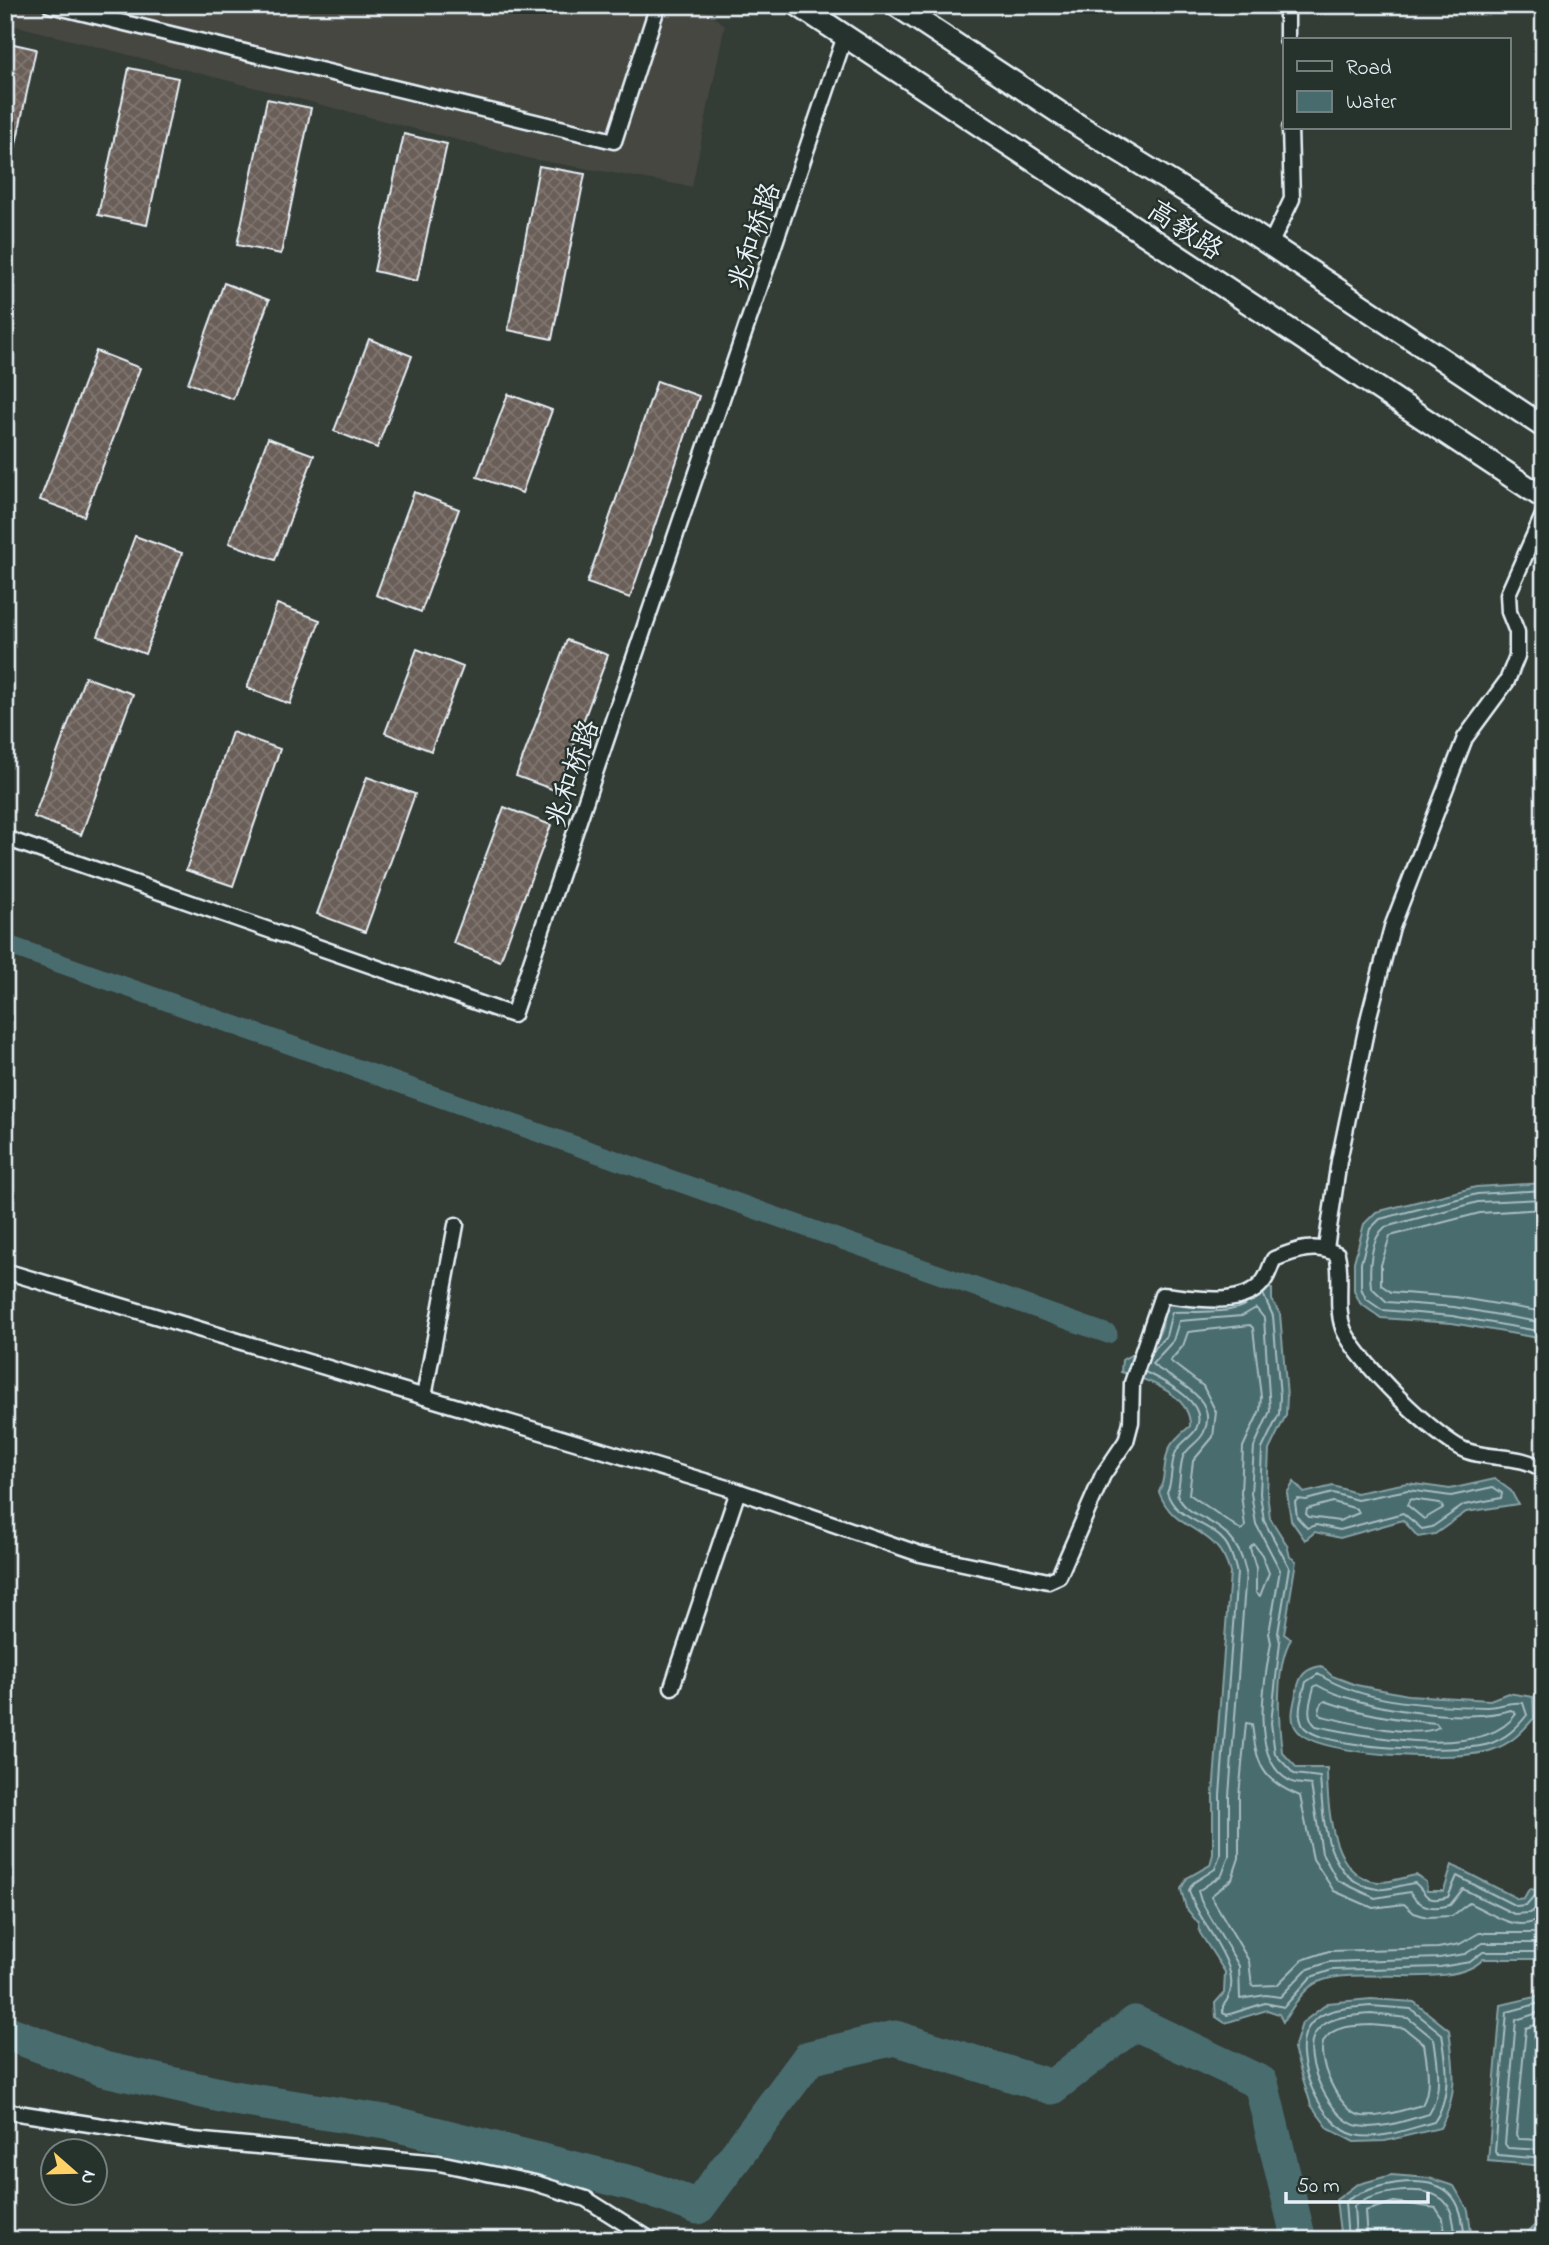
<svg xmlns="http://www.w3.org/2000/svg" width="1549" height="2245" font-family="'Indie Flower','LXGW WenKai TC',sans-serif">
	<defs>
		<pattern id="building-cross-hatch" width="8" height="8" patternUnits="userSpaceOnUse" patternTransform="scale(1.75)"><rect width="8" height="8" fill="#6b5e58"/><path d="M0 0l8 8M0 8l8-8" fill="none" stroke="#807671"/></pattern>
	</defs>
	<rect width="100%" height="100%" fill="#343c36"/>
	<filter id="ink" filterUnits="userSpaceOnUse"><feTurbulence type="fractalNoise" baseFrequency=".0143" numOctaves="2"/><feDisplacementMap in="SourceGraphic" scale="14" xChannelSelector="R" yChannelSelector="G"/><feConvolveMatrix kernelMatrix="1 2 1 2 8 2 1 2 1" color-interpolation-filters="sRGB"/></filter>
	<g filter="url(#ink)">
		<path fill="#444640" d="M5,5h692l28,20 -33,162 -161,-28 -526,-136z"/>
		<path fill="#486c6e" stroke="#88a1a5" stroke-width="2" d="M1544,1183v156l-92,-16 -71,-5 -21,-15 -6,-13v-28l10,-38 12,-12 100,-25z
			M1249,1282l23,7v11l8,14 7,82 -1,19 -17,35 -2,43 3,25 17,27 3,12 6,4 -12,73 7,5c-16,26 -13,84 -9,113l15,16h30c0,36 3,110 51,114 12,1 27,-5 38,-7l10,7 1,9h17l8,-26 66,34 6,-1 5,-9 9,1 6,-3v72h-61c-30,33 -125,5 -165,23 -15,6 -26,27 -35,40l-4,-8 -12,-4 -42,13 -9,-6 -1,-14 9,-10 1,-21 -25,-39 -1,-9 -13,-16 -5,-19 6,-11 23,-13 3,-11v-59l17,-222c-13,-50 -55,-37 -71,-81 8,-15 3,-31 11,-45 4,-8 13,-15 20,-21 1,-32 -44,-47 -69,-54l1,-12c12,-7 32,-14 38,-28 5,-10 1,-19 9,-28l30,1 41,-5z
			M1495,1479l16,12 7,13 -52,8 -31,22 -17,3 -15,-17 -63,18 -25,-6 -10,8 -14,-20 -4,-27 7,-11 10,11 29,-7 23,7 51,-10 43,6z
			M1321,1666l11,10 24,9 52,10 82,5 18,-7 25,4 1,21c-13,15 -22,25 -42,32 -32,12 -172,7 -194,-19 -10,-10 -4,-28 -1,-41 3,-15 8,-21 24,-24z
			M1544,1995v171l-56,-5 13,-156z
			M1371,1999l43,3 35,28c5,38 10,64 -9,98l-55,13 -31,1 -25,-13 -18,-24 -17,-56 8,-26 26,-20z
			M1391,2175l38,3 25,8 14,24 4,30h-131l-5,-40 20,-15z
			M1544,2217v23h-25z"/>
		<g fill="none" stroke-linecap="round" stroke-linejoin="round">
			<path stroke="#a8bcc1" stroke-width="2" d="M1544,1190l-67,4 -97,25 -10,10 -9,34v25l5,11 16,11 70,6 92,16
				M1544,1199l-66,3 -93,25c-15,12 -16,42 -14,60l16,15 67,5 90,16
				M1544,1209l-64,4 -90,23 -9,29v20l10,7 64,5 89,15
				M1263,1294l10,22 7,80 -1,18 -17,35 -2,45 4,27 25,46 -11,66 2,9 -9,81 4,31 19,20 26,3c3,40 4,105 57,112 11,2 26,-5 38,-6 13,10 8,21 33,14l9,-21 59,30 10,-1 7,-8 11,-2
				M1250,1325l3,3 8,69 -1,13 -17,37 -2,46 4,34 -4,3 -52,-36 4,-33 20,-24 3,-25 -13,-26 -33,-25 13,-15 5,-14z
				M1152,1351l14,-15 6,-24c19,-1 60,3 74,-8
				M1145,1372c18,9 65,30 51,57 -4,8 -15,13 -19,21 -8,12 -3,29 -10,42 8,28 41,29 58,50 7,9 9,20 12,31l-17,222v60l-5,14 -22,14 -4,7c8,35 63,81 34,116v7l4,2 38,-12 19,4 27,-30 21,-7 108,-3 30,-5 13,-10h61
				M1493,1487l9,6 -1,5 -37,7 -32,22 -10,2 -19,-16 -63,17 -24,-5 -9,3 -10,-11 -2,-15 3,-3 8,1 27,-7 24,7 51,-10 43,6z
				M1410,1499l30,4 3,5 -19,11 -17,-14z
				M1333,1502l24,7 2,4 -20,8 -30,-4 -3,-3 1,-5z
				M1254,1544l8,11 7,18 -9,23 -4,-3v-25l-6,-20z
				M1318,1674c47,30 114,32 169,33 13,0 22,-6 36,-4l4,12c-11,14 -21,23 -38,29 -27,9 -175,7 -187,-20 -6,-12 1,-30 4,-42z
				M1317,1685c41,24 149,39 194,25l5,4c-32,47 -152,22 -200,12 -12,-10 -5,-26 -2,-39z
				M1325,1701c36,13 73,19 111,22l3,4c-21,13 -92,-5 -117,-11l-3,-3 2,-9z
				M1544,1905l-15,8 -15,1 -51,-25 -13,16c-18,5 -31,2 -40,-13l-35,6 -38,-18 -15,-27 -11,-68c-7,-2 -15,0 -21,-4 -41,-21 -26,-100 -19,-138l-2,-10 11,-63 -24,-46 -5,-31 3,-46 16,-36 -6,-93 -8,-10 -14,8 -63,5 -6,20 -21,23c20,17 68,32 52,68 -4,10 -17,15 -21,25 -4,12 -2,25 -6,37 13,32 56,19 69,78l-17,224v60l-7,19 -24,16 3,10 38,65 1,33 26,-4 14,2 26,-27 23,-8 110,-4 26,-4 18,-11h61
				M1544,1916c-26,20 -50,-2 -75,-13l-17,13 -25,1 -13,-4 -10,-9 -31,4 -39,-17 -21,-32 -13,-63c-39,-16 -43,-31 -48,-72l-6,-1 -7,73v62l-7,21 -21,17 38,65 3,25 25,-1 25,-25 27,-9 109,-3 22,-4 19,-11h65
				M1544,2002l-37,10 -12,140 3,3 46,4
				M1371,2006l40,3 31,25c5,30 10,63 -8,88 -23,6 -55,19 -79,13 -33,-8 -65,-78 -47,-107 13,-21 41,-20 63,-22z
				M1544,2011l-28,9 -11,124 3,4 36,2
				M1371,2014l37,4 26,21c4,24 9,54 -5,75 -22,6 -48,16 -70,12 -28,-4 -60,-71 -43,-94 13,-17 36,-16 55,-18z
				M1544,2022l-18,6 -10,107 3,4 25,1
				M1371,2025l33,3 20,16c3,18 8,45 -2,61 -19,5 -41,13 -60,11 -22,-3 -49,-60 -37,-77 10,-14 31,-13 46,-14z
				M1348,2240l-3,-38c21,-17 81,-30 104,-9 13,12 14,31 16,47
				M1356,2240l-2,-34c18,-14 68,-22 88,-7 12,9 12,28 14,41
				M1367,2240l-2,-29 29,-9 42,6 7,11 3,21"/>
			<path stroke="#486c6e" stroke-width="19" d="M5,944l1103,390"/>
			<path stroke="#486c6e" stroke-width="35" d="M5,2032l99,37 130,29 157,25 244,61 63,23 111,-149 86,-20 157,49 83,-64 126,60 38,157"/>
		</g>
		<path fill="url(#building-cross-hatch)" stroke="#e8f1f8" stroke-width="2" d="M5,42l31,7 -24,114h-7z
			M129,68l49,10 -31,147 -49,-10z
			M267,99l44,9 -30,146 -44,-9z
			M404,134l43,10 -30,137 -43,-10z
			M539,166l46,8 -33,165 -44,-9z
			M224,283l45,17 -36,99 -45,-16z
			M369,339l43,17 -35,92 -43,-17z
			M96,351l44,17 -56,148 -44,-16z
			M657,381l42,15 -69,202 -43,-15z
			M508,394l44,16 -30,83 -45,-16z
			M268,438l46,17 -39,105 -46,-17z
			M414,492l45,17 -38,103 -45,-17z
			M135,536l47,17 -37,101 -47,-18z
			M277,604l43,16 -30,84 -43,-16z
			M567,640l41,15 -51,136 -41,-15z
			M417,649l46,18 -32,84 -46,-18z
			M85,677l48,17 -52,141 -47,-18z
			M232,732l48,17 -47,137 -47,-16z
			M367,777l48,17 -50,138 -48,-18z
			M504,807l47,18 -51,136 -47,-18z"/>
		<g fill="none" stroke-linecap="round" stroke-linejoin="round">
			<defs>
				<path id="street" d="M50,5l564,136 44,-136
					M1287,40v-35
					M1270,245l22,-46 -2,-71
					M5,838l508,177 332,-979
					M1326,1248l13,-87 30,-145 23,-89 73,-189 42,-57 10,-25v-24l-8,-20 -1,-18 36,-81
					M5,1271l733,220 182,63 128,27 11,-5 44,-101 23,-34 5,-19 1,-39 30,-88c28,2 79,14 100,-12 6,-6 8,-17 12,-24 22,-9 42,-16 63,-5 6,24 -2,50 6,74 11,30 94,112 124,123 24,9 57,3 77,20
					M424,1397l32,-172
					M672,1687l66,-196
					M5,2111l188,29 246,23 96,20 51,16 65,41"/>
				<path id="secondary" d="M798,5l746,493
					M896,5l185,122 155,95 308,205"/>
			</defs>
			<use href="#street" stroke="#e8f1f8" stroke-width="19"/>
			<use href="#secondary" stroke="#e8f1f8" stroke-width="26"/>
			<use href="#street" stroke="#26332d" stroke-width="14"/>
			<use href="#secondary" stroke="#26332d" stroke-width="21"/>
		</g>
	</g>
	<g text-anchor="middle" stroke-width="5" stroke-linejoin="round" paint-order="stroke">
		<g font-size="28" fill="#e8f1f8" stroke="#26332d">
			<text transform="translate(1186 229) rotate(34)" y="10">高教路</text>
			<text transform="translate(753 236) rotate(-72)" y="10">兆和桥路</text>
			<text transform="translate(571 773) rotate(-71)" y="10">兆和桥路</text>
		</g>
	</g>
	<rect width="1549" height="2245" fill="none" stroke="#26332d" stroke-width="28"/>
	<rect x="14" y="14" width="1521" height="2217" fill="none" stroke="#e8f1f8" stroke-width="2.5" filter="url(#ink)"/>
	<rect x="1283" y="38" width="228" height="91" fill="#26332d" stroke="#747f7e" stroke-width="2"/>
	<rect x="1297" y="61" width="35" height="10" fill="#26332d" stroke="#747f7e" stroke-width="2"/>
	<text x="1346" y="74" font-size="21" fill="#e8f1f8">Road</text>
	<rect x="1297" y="91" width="35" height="21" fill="#486c6e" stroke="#747f7e" stroke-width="2"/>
	<text x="1346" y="108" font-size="21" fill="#e8f1f8">Water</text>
	<g transform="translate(74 2172) rotate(110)"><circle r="33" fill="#26332d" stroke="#747f7e" stroke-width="2"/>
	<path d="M0-5L12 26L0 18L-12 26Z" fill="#ffd166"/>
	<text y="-10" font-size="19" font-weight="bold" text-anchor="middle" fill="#e8f1f8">N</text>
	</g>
	<path d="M1286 2192v10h142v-10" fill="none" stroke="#e8f1f8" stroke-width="3.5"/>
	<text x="1297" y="2192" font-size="21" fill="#e8f1f8" stroke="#26332d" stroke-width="5" paint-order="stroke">50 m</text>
</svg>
